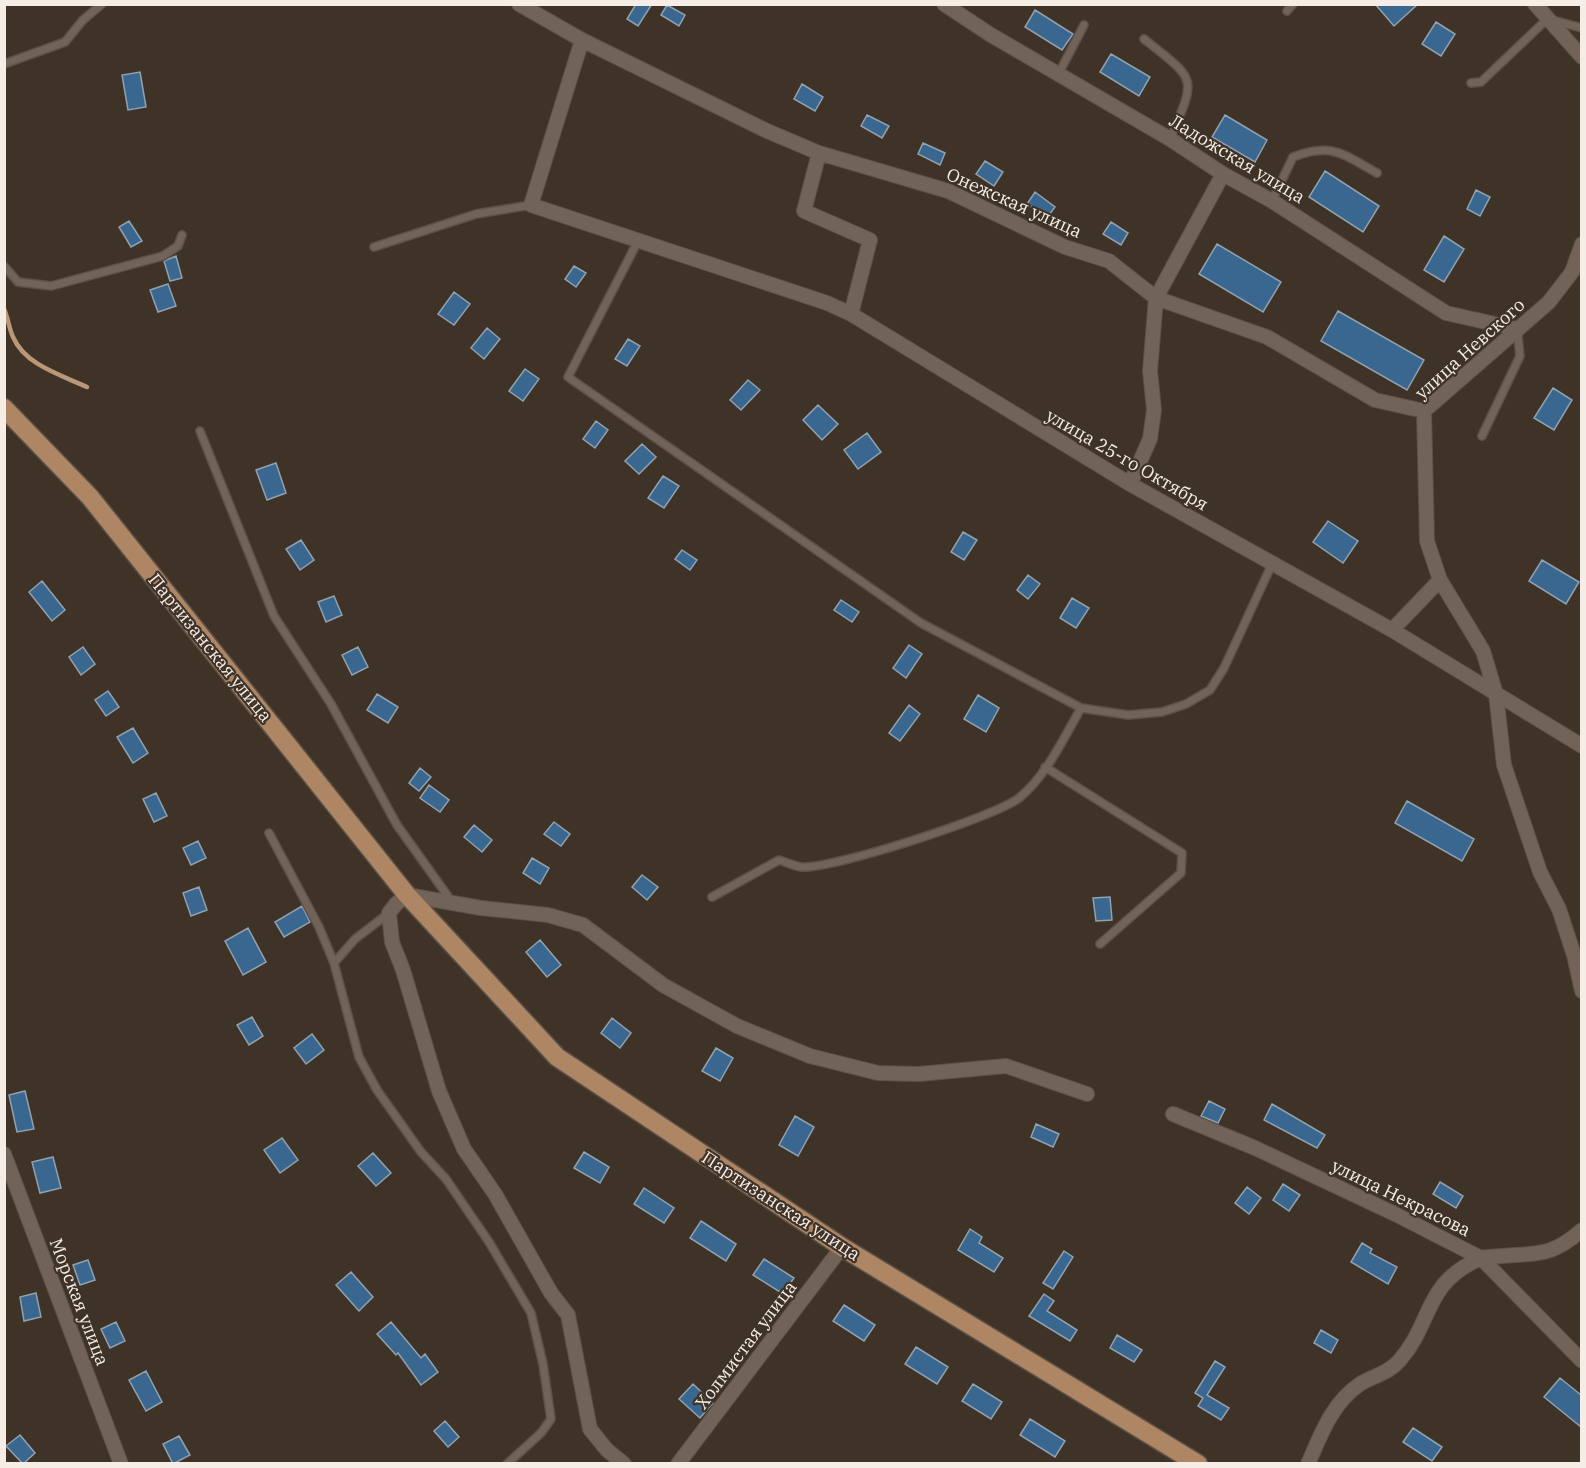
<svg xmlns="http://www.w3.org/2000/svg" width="1586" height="1468" font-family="'IBM Plex Serif',serif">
	<rect width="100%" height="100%" fill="#3f3328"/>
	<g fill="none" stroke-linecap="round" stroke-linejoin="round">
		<path stroke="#ba9778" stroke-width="4.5" d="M4,309c4,9 5,19 9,28 12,28 48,38 74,50"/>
	</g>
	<path fill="#3a6790" stroke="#92a1ae" stroke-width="1.5" d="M636,4h16l-14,22 -11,-7z
		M1375,4h43l-24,22z
		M667,5l18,10 -6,11 -18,-11z
		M1035,10l38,24 -11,16 -37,-23z
		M1436,22l19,12 -14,22 -19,-12z
		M1111,54l39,23 -11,19 -39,-24z
		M140,72l6,35 -18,3 -6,-35z
		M802,84l21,13 -8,14 -21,-12z
		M867,115l22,11 -7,12 -21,-12z
		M1225,115l42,25 -12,22 -43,-25z
		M923,143l22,10 -5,12 -22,-11z
		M985,161l18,11 -9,14 -18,-12z
		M1325,171l54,35 -16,26 -54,-35z
		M1476,190l14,7 -10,19 -13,-7z
		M1035,192l20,15 -8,11 -20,-14z
		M129,221l13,20 -11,6 -12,-20z
		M1111,222l17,11 -7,12 -18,-11z
		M1444,236l20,13 -20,33 -20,-12z
		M1217,244l64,38 -18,30 -64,-38z
		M176,256l6,22 -12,3 -6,-20z
		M574,266l12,7 -10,14 -11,-8z
		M168,284l8,22 -18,6 -8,-22z
		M454,292l16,12 -16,21 -16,-11z
		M1338,311l86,49 -17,30 -86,-49z
		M487,328l13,11 -16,20 -13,-11z
		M628,339l12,7 -13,20 -12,-7z
		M525,369l14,10 -16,22 -14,-10z
		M748,380l12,10 -19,20 -11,-10z
		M1553,388l19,12 -18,30 -20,-12z
		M818,405l20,19 -16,16 -19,-20z
		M596,421l12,9 -13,18 -12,-9z
		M867,433l14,19 -23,17 -14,-19z
		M642,444l14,13 -17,17 -14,-13z
		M276,463l10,30 -19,7 -11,-30z
		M663,476l16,10 -15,22 -16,-10z
		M1328,521l30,20 -15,22 -30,-21z
		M963,532l14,8 -13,20 -13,-8z
		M301,540l13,20 -14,10 -14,-21z
		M682,550l15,10 -7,10 -15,-11z
		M1542,560l37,22 -13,22 -37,-23z
		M1028,575l12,9 -12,15 -11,-9z
		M42,581l23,29 -13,11 -23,-29z
		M334,596l8,19 -16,7 -8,-20z
		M1072,598l17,10 -13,20 -16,-10z
		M841,600l18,12 -7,10 -18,-12z
		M909,645l13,9 -16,24 -13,-10z
		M83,647l12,17 -14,11 -12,-18z
		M358,647l10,20 -16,8 -10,-20z
		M108,691l11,16 -13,9 -11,-16z
		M377,694l21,13 -10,16 -21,-13z
		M978,695l21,13 -13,24 -22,-13z
		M909,705l11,9 -20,27 -11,-8z
		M133,728l15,25 -15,10 -16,-26z
		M420,768l11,9 -12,14 -10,-8z
		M429,785l20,15 -9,12 -20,-14z
		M156,793l11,23 -13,6 -11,-23z
		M1407,801l67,38 -12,22 -67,-38z
		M554,822l16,12 -9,12 -17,-12z
		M474,825l18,15 -10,12 -18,-15z
		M198,841l8,17 -15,7 -8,-17z
		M532,858l17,10 -9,16 -17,-11z
		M642,875l16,12 -11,13 -15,-13z
		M199,887l8,23 -16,6 -8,-23z
		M1110,897l2,23 -16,1 -3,-23z
		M302,906l8,16 -26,15 -9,-15z
		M248,928l18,34 -23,13 -18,-34z
		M540,940l21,25 -14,12 -21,-25z
		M252,1017l11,19 -14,9 -12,-20z
		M612,1018l19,15 -11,15 -19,-15z
		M312,1034l12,16 -18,14 -12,-16z
		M716,1048l17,10 -13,23 -18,-10z
		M25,1091l9,38 -17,3 -8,-37z
		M1209,1101l16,8 -7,14 -17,-7z
		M1272,1104l53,31 -8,13 -53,-28z
		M795,1116l19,11 -16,29 -19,-11z
		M1036,1124l23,10 -6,13 -22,-10z
		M282,1138l16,22 -18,13 -16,-23z
		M584,1152l25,15 -9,16 -26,-15z
		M373,1153l18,20 -15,13 -18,-20z
		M53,1157l8,31 -21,5 -8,-31z
		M1440,1182l23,14 -7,12 -23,-14z
		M1283,1184l17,11 -11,16 -16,-11z
		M1247,1187l14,11 -12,16 -14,-11z
		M644,1188l30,20 -10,15 -30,-19z
		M701,1221l35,23 -10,17 -36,-23z
		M970,1229l12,8 -3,6 24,15 -9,14 -36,-22z
		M1362,1243l10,6 -2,4 27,14 -9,17 -37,-22z
		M1064,1251l9,6 -20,32 -10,-6z
		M764,1259l30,19 -11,16 -30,-19z
		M88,1260l7,20 -15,5 -7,-20z
		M351,1272l22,25 -14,14 -23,-26z
		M36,1293l5,24 -17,4 -4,-24z
		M1044,1294l10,7 -7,10 30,19 -7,11 -41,-25z
		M844,1305l31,20 -11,16 -31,-20z
		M116,1322l9,19 -15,7 -9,-19z
		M391,1322l30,36 4,-4 13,18 -17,13 -23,-32 -2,2 -19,-21z
		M1321,1330l17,10 -7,13 -17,-10z
		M1117,1335l25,15 -8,12 -24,-14z
		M916,1347l32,20 -11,17 -32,-20z
		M1215,1361l10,6 -18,28 22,13 -8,12 -23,-14 5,-8 -8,-5z
		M146,1371l16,31 -16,9 -17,-31z
		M1560,1378l21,17v32l-37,-30z
		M693,1384l20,19 -13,15 -21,-19z
		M973,1384l29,18 -11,17 -29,-18z
		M1030,1419l35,22 -10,16 -35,-22z
		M445,1421l14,16 -11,10 -14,-16z
		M1413,1428l29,19 -10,14 -29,-19z
		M20,1435l15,18 -12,11 -17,-18z
		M179,1436l11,19 -17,9 -10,-20z"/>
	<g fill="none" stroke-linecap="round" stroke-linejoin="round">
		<defs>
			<path id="lane" d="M1287,11l6,-7
				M1144,39c53,42 53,37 26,100
				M4,64l61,-22 18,-22 19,-16
				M1059,73l25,-48
				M1471,83l10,-1 62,-59 13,-2 26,7
				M1272,201l21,-44c40,-15 49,-3 84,16
				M639,239l-71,138 353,246 160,85
				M374,247l102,-33 55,-9
				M4,266l14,16 33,4 112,-30 15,-10 4,-11
				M200,431l74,185 57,88 66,121 55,77
				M1482,436l38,-80 -3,-27
				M1045,767l137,86 -1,20 -81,71
				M269,833l50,94 15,36 25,94 18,33 44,62 25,27 43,63 42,71 12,51 8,55 -10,14 -34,31
				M712,897l67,-37c7,2 15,6 22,7 29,3 194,-50 218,-69 26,-20 46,-62 62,-90l47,7 34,-3 24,-8 24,-14 14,-22 49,-106
				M334,963l21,-24 34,-26"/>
			<path id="street" d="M519,4l63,36 183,90 54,23 129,38 117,56 44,14 47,37 111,39 108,63 49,11
				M944,4l47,31 179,104 53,35 49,27 174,112 71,16
				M1535,4l47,53
				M582,40l-51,165 296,98 24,11 279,170 262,146 190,116
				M819,153l-15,58 66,29 -19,74
				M1582,244l-10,28 -23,30 -125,109 3,130 13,39 43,71 13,43 8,71 36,107 19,37 15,46 8,36
				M1130,484l20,-45 4,-29 -4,-39 6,-73 67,-124
				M1392,630l48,-50
				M1173,1114l82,34 140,66 86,44 101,103
				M4,1154l117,310
				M624,1464l-17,-14 -17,-21 -22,-114 -17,-22 -56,-99 -31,-45 -25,-58 -36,-121 -11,-28 -3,-29 7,-9 11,-9 74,13 67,7 35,10 80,60 74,41 73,30 68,17 41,1 87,-8 81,28
				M678,1464l164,-217
				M1308,1464c13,-30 24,-61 52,-80 13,-8 29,-11 39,-23 34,-38 24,-77 80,-102 6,-3 16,-2 23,-3 38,-3 50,0 80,-26"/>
			<path id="primary" d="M4,408l86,89 317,398 150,162 285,190 356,217"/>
		</defs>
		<use href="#lane" stroke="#5c5148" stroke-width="10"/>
		<use href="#street" stroke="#5c5148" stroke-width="16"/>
		<use href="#primary" stroke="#5c5148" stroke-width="21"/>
		<use href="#lane" stroke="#716357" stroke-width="7"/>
		<use href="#street" stroke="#716357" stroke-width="14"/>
		<use href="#primary" stroke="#af8664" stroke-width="18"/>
	</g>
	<g text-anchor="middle" stroke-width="4.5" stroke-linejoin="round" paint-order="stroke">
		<g font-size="18" fill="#f5ede6" stroke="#3f3328">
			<text transform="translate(1237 159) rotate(31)" y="6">Ладожская улица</text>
			<text transform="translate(1014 203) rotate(24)" y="6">Онежская улица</text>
			<text transform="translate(1470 349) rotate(-42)" y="6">улица Невского</text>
			<text transform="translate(1127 460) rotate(30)" y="6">улица 25-го Октября</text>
			<text transform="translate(210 648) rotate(51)" y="6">Партизанская улица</text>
			<text transform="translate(1401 1198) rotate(26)" y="6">улица Некрасова</text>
			<text transform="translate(781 1206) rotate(33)" y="6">Партизанская улица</text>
			<text transform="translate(79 1302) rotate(69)" y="6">Морская улица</text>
			<text transform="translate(746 1345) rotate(-53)" y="6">Холмистая улица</text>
		</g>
	</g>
	<rect width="1586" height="1468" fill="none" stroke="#f5ede6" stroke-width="12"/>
</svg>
